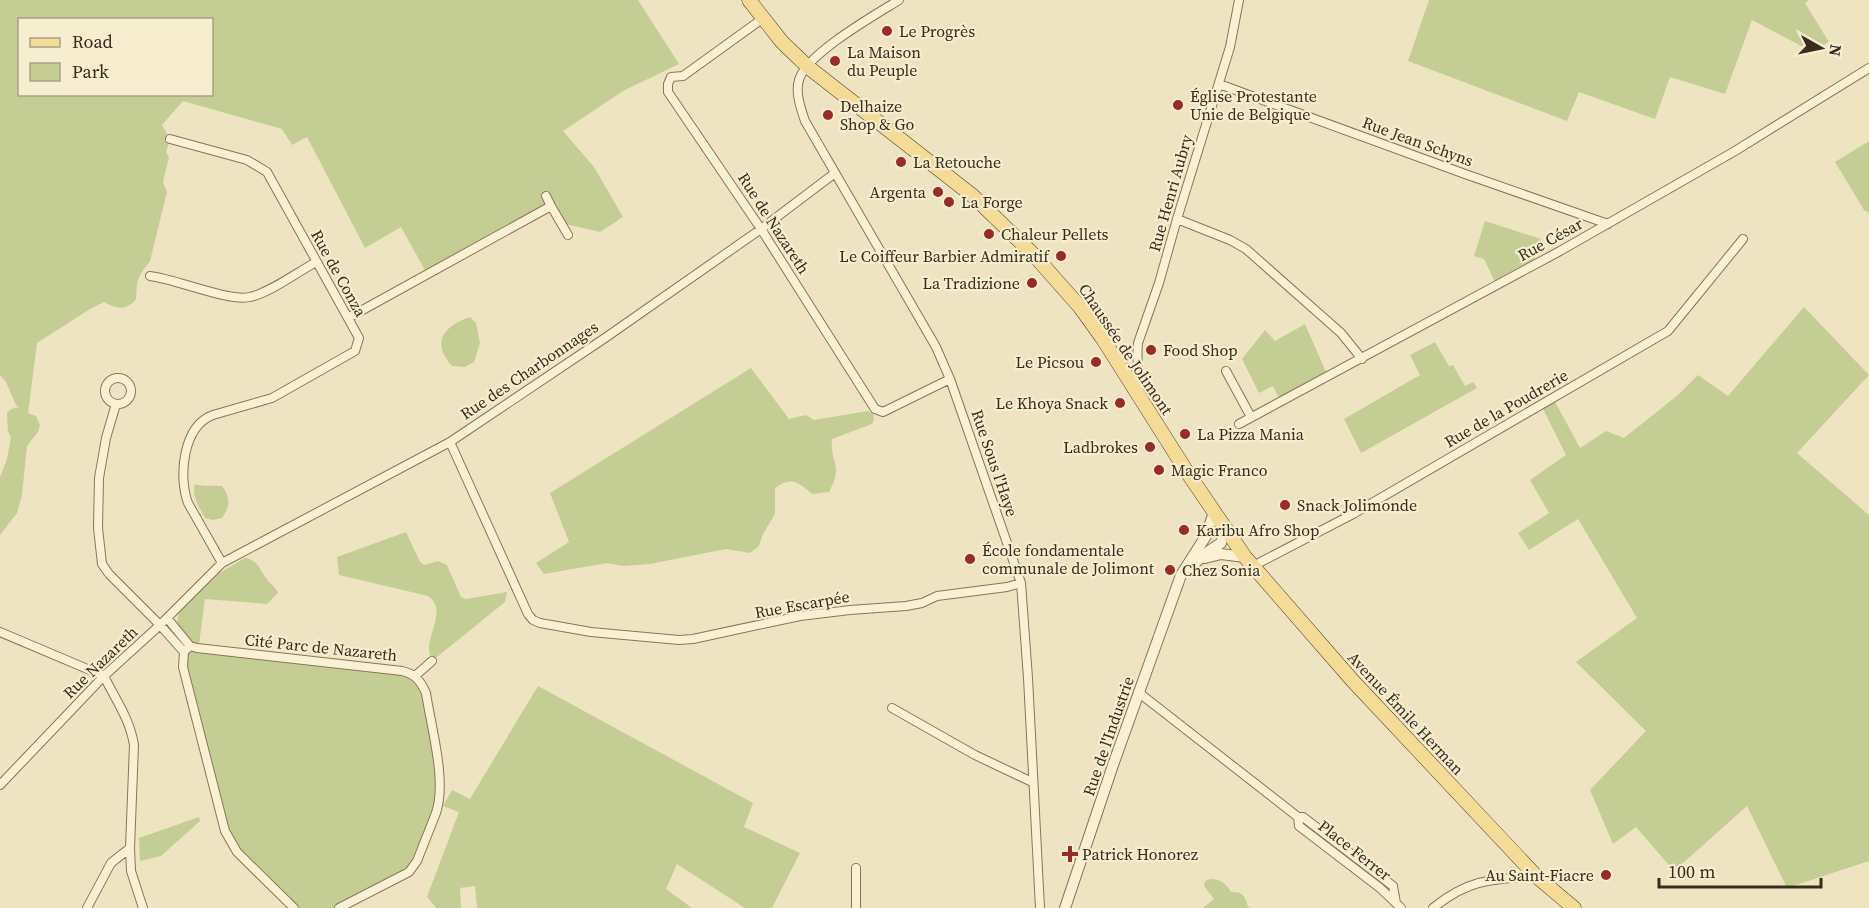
<svg xmlns="http://www.w3.org/2000/svg" width="1869" height="908" font-family="'Source Serif 4',serif">
	<rect width="100%" height="100%" fill="#efe4c1"/>
	<path fill="#c4ce94" fill-rule="evenodd" d="M0,0h638l41,64 -56,27 -60,40 31,36 29,50 -23,15 -39,-9 -10,-16 -124,67 -26,-47 -36,21 -58,-111 -15,8 -10,-16 -99,-28 -21,24 8,14 -4,13 3,5 -6,25 4,10 -17,69 -9,12 -4,10 -1,16c-9,12 -20,10 -32,3l-14,7 -53,34 -9,70 8,3 4,9 -2,7 -11,14 -5,49 -5,18 -17,22v-58l7,-18 4,-22 -3,-5 -1,-19 4,-4 8,-2 -3,-2 -10,-23 -6,-7zM20,20h192v74h-192z
		M1429,0h380l-4,3 24,39 -18,9 -59,-31 -27,74 -55,-17 -15,42 -76,-27 -12,29 -159,-60z
		M1869,141v72l-5,-3 -29,-48z
		M1485,221l56,18 -7,21 -39,22 -11,-23 -10,-3z
		M1804,307l65,68 -72,78 72,62v346l-82,27 -40,-82 -73,65 -38,-44 -23,17 -23,-54 56,-59 -70,-69 61,-44 -59,-99 -49,31 -11,-17 31,-20 -19,-33 36,-25 -25,-50 12,-7 27,50 26,-17 18,7 54,-43 20,-20 30,21z
		M470,317l6,6 4,20 -6,19 -10,5 -12,-1c-21,-23 -9,-40 18,-49z
		M1305,324l21,48 -47,26 -6,-12 -14,7 -17,-34 23,-29 10,11z
		M1435,342l14,24 4,-1 12,21 8,-4 4,6 -116,65 -17,-34 76,-44 -10,-20z
		M751,368l38,51 17,-4 8,5 54,-9 5,3 1,5 -2,5 -40,15c-2,26 12,25 -3,53l-17,2c-14,-12 -20,-18 -37,-6v26l-12,20 -4,12 -9,7 -24,-4 -76,15 -27,2 -16,-3 -63,11 -8,-11 33,-21 -19,-49z
		M195,484c10,3 17,1 27,2 9,12 8,20 0,32l-9,2 -8,-2c-5,-10 -14,-22 -10,-34z
		M406,532l14,30 4,3 14,-4 9,4 14,32 5,2 41,-7 -2,10 -73,59c-2,-4 -3,-9 -3,-14 1,-17 17,-39 -1,-51l-89,-21 -2,-18z
		M245,558c13,2 14,11 21,20 4,6 9,8 12,15l-11,11 -62,-5 -6,45 -9,-2 -13,-18 2,-12 37,-37z
		M181,650l220,20 18,9 20,99v19l-26,70 -72,41h-46l-65,-65z
		M538,686l215,117 -9,24 56,26 -28,55h-27l-68,-44 -11,25 26,19h-215l-2,-22 -15,2 1,20h-25l-9,-11 32,-85 -16,-6 9,-16 18,9z
		M199,817l1,4 -39,35 -21,5 -1,-23z
		M1210,879c10,0 16,4 21,13 12,-1 14,4 17,15l3,1h-48l11,-9 -10,-13 1,-5z"/>
	<g fill="none" stroke-linecap="round" stroke-linejoin="round">
		<defs>
			<path id="minor" d="M899,0c-24,15 -93,54 -100,80 -4,13 2,29 6,41l131,226 14,32 71,204 7,95 12,230
				M762,19l-79,57 -12,1 -3,7v8l93,137 114,180 8,3 67,-33
				M1219,84l246,90 143,50
				M170,139l77,21 20,12 92,166 -4,13 -83,47 -59,17c-30,11 -35,61 -25,88l34,60
				M546,196l5,10
				M1177,219l53,21 16,9 95,84 21,26
				M150,276c26,3 79,26 100,21 19,-4 48,-25 66,-35
				M348,318l203,-112 17,29
				M1226,371l25,46
				M105 391a13 13 0 1 1 26 0a13 13 0 1 1-26 0Z
				M1138,394c2,-18 -2,-34 0,-51l21,-60 18,-64 53,-172 9,-47
				M116,404l-10,34 -7,40 -1,50 4,36 7,10 51,51 24,27
				M1239,424l321,-173 175,-100 134,-83
				M450,442l78,172 5,6 7,3 51,9 88,8 14,-1 107,-23 50,-6 56,-4 16,-3 15,-7 70,-9 14,-4
				M1253,566l100,-52 315,-183 75,-92
				M167,618l23,28 7,2 205,23c13,3 18,9 24,22 5,34 21,88 10,120l-19,48 -8,11 -70,36
				M0,632l104,44
				M190,646l-6,6 -1,15 42,164 12,21 57,56
				M104,676c11,23 26,43 30,69l-4,103 1,23 12,37
				M415,676l17,-15
				M1138,692l160,125
				M892,708l83,47 57,27
				M0,785l104,-109 56,-51 62,-62 228,-121 155,-104 156,-109 74,-56
				M856,868v40
				M1396,903l-3,-17 -90,-69h-5l1,9 81,62 21,20
				M87,908l24,-45 19,-15
				M1433,908c36,-29 59,-29 103,-32"/>
			<path id="tertiary" d="M1205,558l16,-4 24,3
				M1188,569l21,-18 12,-8 5,-13
				M1065,908l48,-143 68,-190 25,-39 8,-24"/>
			<path id="primary" d="M749,0l33,42 26,25 165,129 61,59 46,52 23,32 84,133 58,85 107,123 184,196 38,32"/>
		</defs>
		<use href="#minor" stroke="#897558" stroke-width="10"/>
		<use href="#tertiary" stroke="#897558" stroke-width="12"/>
		<use href="#primary" stroke="#57422c" stroke-width="15"/>
		<use href="#minor" stroke="#faf1d4" stroke-width="8"/>
		<use href="#tertiary" stroke="#faf1d4" stroke-width="10"/>
		<use href="#primary" stroke="#f4dc97" stroke-width="14"/>
	</g>
	<g fill="#9b2b25" stroke="#f7eed0" stroke-width="2">
		<circle cx="887" cy="31" r="6"/>
		<circle cx="835" cy="61" r="6"/>
		<circle cx="1178" cy="105" r="6"/>
		<circle cx="828" cy="115" r="6"/>
		<circle cx="901" cy="162" r="6"/>
		<circle cx="938" cy="192" r="6"/>
		<circle cx="949" cy="202" r="6"/>
		<circle cx="989" cy="234" r="6"/>
		<circle cx="1061" cy="256" r="6"/>
		<circle cx="1032" cy="283" r="6"/>
		<circle cx="1151" cy="350" r="6"/>
		<circle cx="1096" cy="362" r="6"/>
		<circle cx="1120" cy="403" r="6"/>
		<circle cx="1185" cy="434" r="6"/>
		<circle cx="1150" cy="447" r="6"/>
		<circle cx="1159" cy="470" r="6"/>
		<circle cx="1285" cy="505" r="6"/>
		<circle cx="1184" cy="530" r="6"/>
		<circle cx="970" cy="559" r="6"/>
		<circle cx="1170" cy="570" r="6"/>
		<path d="M1067 845h6v6h6v6h-6v6h-6v-6h-6v-6h6z"/>
		<circle cx="1606" cy="875" r="6"/>
	</g>
	<g text-anchor="middle" stroke-width="4.5" stroke-linejoin="round" paint-order="stroke">
		<g font-size="16" fill="#382c1d" stroke="#f7eed0" text-anchor="start">
			<text x="899" y="37">Le Progrès</text>
			<text x="847" y="58">La Maison<tspan x="847" dy="18">du Peuple</tspan></text>
			<text x="1190" y="102">Église Protestante<tspan x="1190" dy="18">Unie de Belgique</tspan></text>
			<text x="840" y="112">Delhaize<tspan x="840" dy="18">Shop &amp; Go</tspan></text>
			<text x="913" y="168">La Retouche</text>
			<text x="926" y="198" text-anchor="end">Argenta</text>
			<text x="961" y="208">La Forge</text>
			<text x="1001" y="240">Chaleur Pellets</text>
			<text x="1049" y="262" text-anchor="end">Le Coiffeur Barbier Admiratif</text>
			<text x="1020" y="289" text-anchor="end">La Tradizione</text>
			<text x="1163" y="356">Food Shop</text>
			<text x="1084" y="368" text-anchor="end">Le Picsou</text>
			<text x="1108" y="409" text-anchor="end">Le Khoya Snack</text>
			<text x="1197" y="440">La Pizza Mania</text>
			<text x="1138" y="453" text-anchor="end">Ladbrokes</text>
			<text x="1171" y="476">Magic Franco</text>
			<text x="1297" y="511">Snack Jolimonde</text>
			<text x="1196" y="536">Karibu Afro Shop</text>
			<text x="982" y="556">École fondamentale<tspan x="982" dy="18">communale de Jolimont</tspan></text>
			<text x="1182" y="576">Chez Sonia</text>
			<text x="1082" y="860">Patrick Honorez</text>
			<text x="1594" y="881" text-anchor="end">Au Saint-Fiacre</text>
		</g>
		<g font-size="16" fill="#382c1d" stroke="#f7eed0">
			<text transform="translate(1418 141) rotate(20)" y="6">Rue Jean Schyns</text>
			<text transform="translate(1170 193) rotate(-74)" y="6">Rue Henri Aubry</text>
			<text transform="translate(774 223) rotate(57)" y="6">Rue de Nazareth</text>
			<text transform="translate(1550 239) rotate(-29)" y="6">Rue César</text>
			<text transform="translate(339 273) rotate(61)" y="6">Rue de Conza</text>
			<text transform="translate(1126 349) rotate(56)" y="6">Chaussée de Jolimont</text>
			<text transform="translate(529 370) rotate(-34)" y="6">Rue des Charbonnages</text>
			<text transform="translate(1506 408) rotate(-30)" y="6">Rue de la Poudrerie</text>
			<text transform="translate(995 463) rotate(71)" y="6">Rue Sous l'Haye</text>
			<text transform="translate(802 604) rotate(-10)" y="6">Rue Escarpée</text>
			<text transform="translate(321 647) rotate(6)" y="6">Cité Parc de Nazareth</text>
			<text transform="translate(100 662) rotate(-44)" y="6">Rue Nazareth</text>
			<text transform="translate(1406 713) rotate(47)" y="6">Avenue Émile Herman</text>
			<text transform="translate(1108 736) rotate(-71)" y="6">Rue de l'Industrie</text>
			<text transform="translate(1355 850) rotate(38)" y="6">Place Ferrer</text>
		</g>
	</g>
	<rect x="18" y="18" width="195" height="78" fill="#f7eed0" stroke="#aba088" stroke-width="1.5"/>
	<rect x="30" y="38" width="30" height="9" fill="#f4dc97" stroke="#aba088" stroke-width="1.5"/>
	<text x="72" y="48" font-size="18" fill="#382c1d">Road</text>
	<rect x="30" y="63" width="30" height="18" fill="#c4ce94" stroke="#aba088" stroke-width="1.5"/>
	<text x="72" y="78" font-size="18" fill="#382c1d">Park</text>
	<g transform="translate(1821 48) rotate(99)" stroke="#f7eed0" stroke-width="4.5" paint-order="stroke">
	<path d="M0-4.5L10 22L0 15L-10 22Z" fill="#382c1d"/>
	<text y="-9" font-size="16" font-weight="bold" text-anchor="middle" fill="#382c1d">N</text>
	</g>
	<path d="M1659 878v9h162v-9" fill="none" stroke="#382c1d" stroke-width="3"/>
	<text x="1668" y="878" font-size="18" fill="#382c1d" stroke="#f7eed0" stroke-width="4.5" paint-order="stroke">100 m</text>
</svg>
